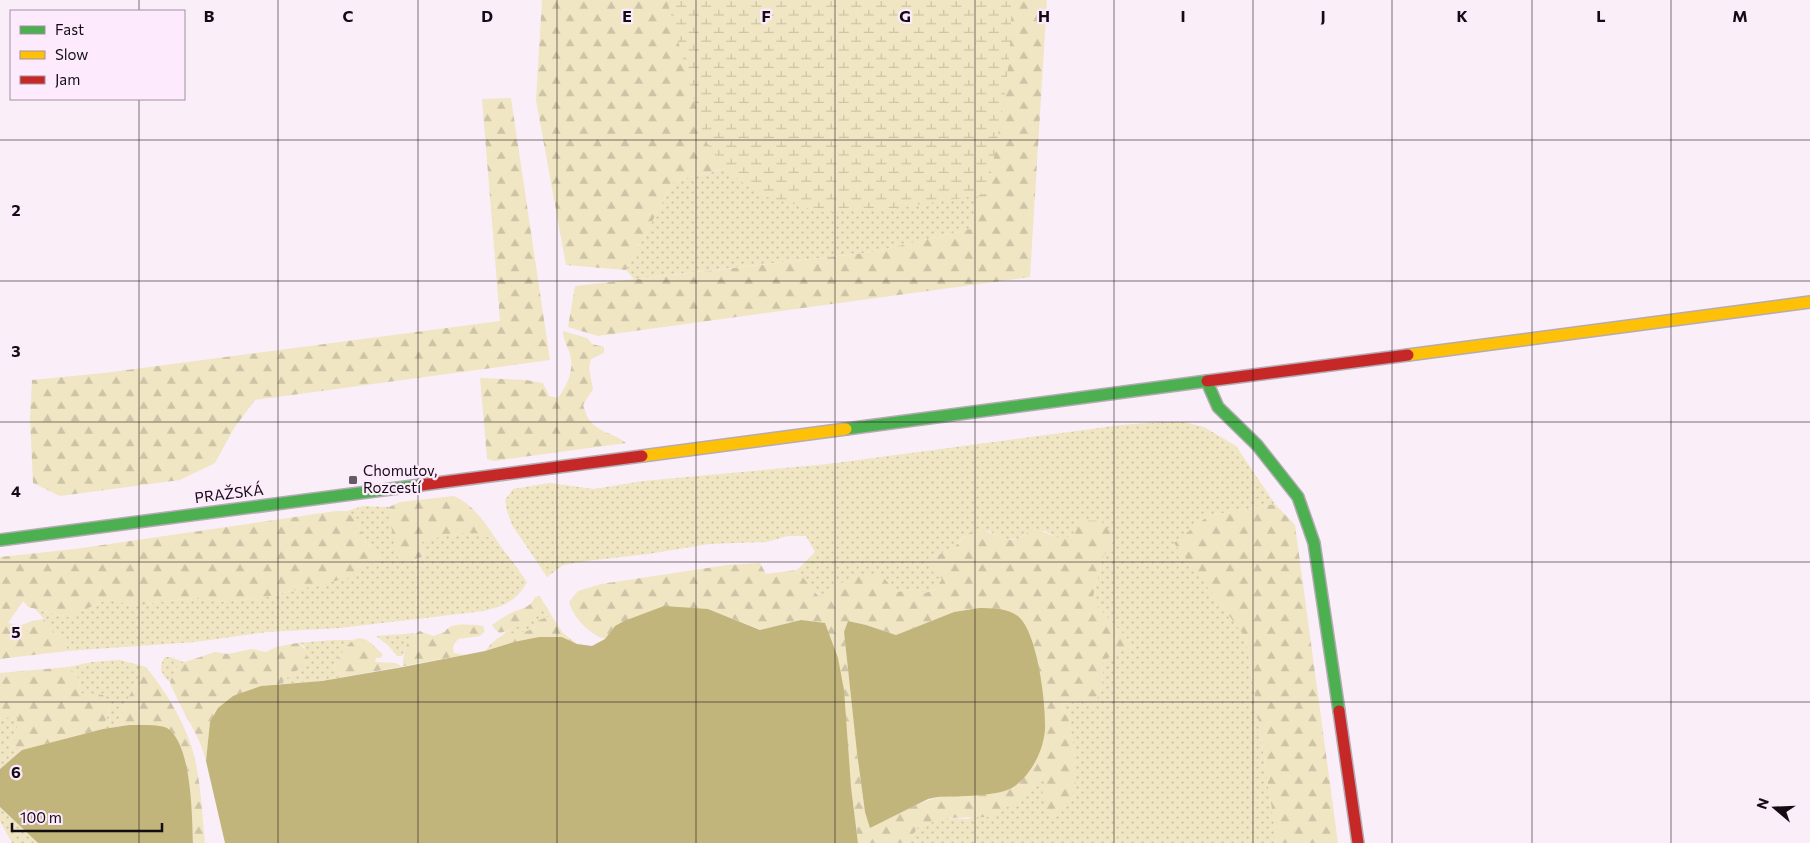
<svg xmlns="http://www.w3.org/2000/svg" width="1810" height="843" font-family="Commissioner,sans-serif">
	<defs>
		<pattern id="grass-dots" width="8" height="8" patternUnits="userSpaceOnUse" patternTransform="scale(1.25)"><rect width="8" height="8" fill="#f0e6c3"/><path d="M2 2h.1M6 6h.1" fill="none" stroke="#cdc4a7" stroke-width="1.8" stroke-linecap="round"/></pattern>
		<pattern id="forest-firs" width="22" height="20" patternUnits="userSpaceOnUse" patternTransform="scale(1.25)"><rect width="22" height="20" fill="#f0e6c3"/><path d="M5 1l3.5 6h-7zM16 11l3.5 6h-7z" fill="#cdc4a7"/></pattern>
		<pattern id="wetland-marsh" width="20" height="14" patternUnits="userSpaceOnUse" patternTransform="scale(1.25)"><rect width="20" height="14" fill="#f0e6c3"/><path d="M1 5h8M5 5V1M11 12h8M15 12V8" fill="none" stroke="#cdc4a7"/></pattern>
	</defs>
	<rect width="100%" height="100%" fill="#faeef9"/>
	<path fill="url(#grass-dots)" d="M995,126l-25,103 -97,23 -239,27 -8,-9 48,-89 196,-48z
		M1162,422h22l20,5 32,19 39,58 -67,12 -33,27 71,95 31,205h-369l10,-16 26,-9 24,1 56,-21 23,-27 29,-6 -7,-47 -9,-13 18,-4 24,-14 1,-24 13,-13 19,-3 -43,-46 10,-42 13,-21 -39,-6 -6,5 -11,2 -14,-8 -18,2 -9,6h-14l-15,-8 -25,5 -12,13 -23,9 13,21 -7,11 -10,3 -9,-3 -21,2 -42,-15 -34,20 -22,-27 18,-18 -9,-16h-18l-22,6 -57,2 -61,10 -61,7 -24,4 -16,12 -35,-52 -5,-14 -2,-11 8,-11 37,-6 44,6 49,-8 185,-17 293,-39z
		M363,506l26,1c3,7 1,12 2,19 4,18 11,23 24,35l9,-5 -2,-14c17,-6 52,-15 68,-4 15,10 26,29 37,44 -11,20 -22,23 -43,29l-144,17 -73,4 -72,10 -128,9 -2,-14 -14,-5 -7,-13 -9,-10 34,8 32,-15 14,-3 15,7 71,-9 17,5 43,-4 86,-20 15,-13 10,-19 -6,-3 -8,-19 -11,-13z
		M544,603l9,15 -6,-1 -19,15 -26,3c15,-11 36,-13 42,-32z
		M415,633l-6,8 -7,15h-5l-8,-10 -13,-10z
		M334,640h19l-5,4 -15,24 11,9 -22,4 -41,3 4,-5 14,-10 6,-22 -8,-4z
		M165,657h5l14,5c-8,4 -11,12 -14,20 -9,-7 -12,-15 -5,-25z
		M120,660l26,7 3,4h-6l-7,11 -21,45 -12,2 7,-22 -29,-14 -4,-17 -9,-9 24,-5z
		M17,715v15l-9,14 14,6 -22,19v-50z
		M0,807l38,36h-26l-12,-22z"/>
	<path fill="url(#forest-firs)" fill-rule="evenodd" d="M542,0h391l-63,132 -196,49 -48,89 -60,-5 -30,-165z
		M1005,0h42l-17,277 -432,59 -30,-9 7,-41 298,-34 97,-23 25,-103z
		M511,98l39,262 -295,40 -21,28 -19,35 -35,17 -120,16 -27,-13 -3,-65 2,-38 72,-7 396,-52 -18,-222z
		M563,331l24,7 5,6 12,3v6l-13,6 -2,9 4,21 -10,16c2,5 4,12 7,16 8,11 26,13 36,22l-132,18 -7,-2 -7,-81 46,2 17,3 6,13 9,2c8,-11 15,-25 13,-39 -1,-10 -8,-17 -8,-28z
		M454,496c23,10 36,35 50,55 -5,-5 -10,-11 -15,-14 -17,-9 -50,-1 -67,5l2,14 -16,7 -10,-5c-1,-11 -5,-21 -7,-32 -2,-7 1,-12 -2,-19l11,-5z
		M1275,504l20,21 43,318h-61l-31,-205 -72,-95 34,-27z
		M336,511h11l11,13 8,19 15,9 -1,10 -18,3 -14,13 -87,20 -44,4 -16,-5 -71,9 -15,-7 -14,3 -32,15 -41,-10 -5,-6 -15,22 11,3 13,-5 12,-2 7,13 14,5 2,14 -67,8v-102l75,-8z
		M1078,520l23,1 14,17 -13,21 -10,42 43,46 -19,3 -13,13 -1,24 -7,17 -17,-3 -18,4 9,13 7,47 -1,26 -24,28 -9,-22 4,-25 -22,26 -36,19 -44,1 -26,9 -10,16h-50l-7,-56 -50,-167 -40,10 -53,-21 -93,17 -10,13c-15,-4 -32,-22 -36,-37l9,-11 23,-7 126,-19 33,-2 6,11 31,-4 22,27 34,-21 28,-2 14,18 21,-2 9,3 10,-3 7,-11 -9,-7 -5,-14c8,-3 16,-5 23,-9 8,-4 11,-14 21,-17 26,-7 36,24 61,-5 11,4 33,20 43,4 1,-2 2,-8 2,-11zM979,608l35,180 -19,5 -58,4 -26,10 -46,5 -8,-59 -13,-121 4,-11 18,4 30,10 58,-23z
		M540,596l4,7c-1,4 -2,8 -5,11 -5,6 -35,21 -41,18 -3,-2 -4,-5 -6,-7 6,-4 14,-10 21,-13 10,-4 17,-4 22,-15z
		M547,617l6,1 10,15 14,11 -15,-7 -48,5 -29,9c5,-6 12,-14 19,-16 12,-4 20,0 31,-8l2,-6z
		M477,625l6,1 2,5 -5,5 -22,3 -5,7 1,7 10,2 -120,22 -11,-9c10,-14 19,-42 39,-24 4,4 8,7 11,11l-3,3h-4l-1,4 20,1 8,4c0,-14 3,-29 17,-36l13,5 12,-4c5,-10 22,-7 32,-7z
		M297,643c10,6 11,10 9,21l-21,15 -4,5 -20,2 -51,36 -4,39c-7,-29 -26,-51 -36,-79l3,-8 7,-10 8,-3 27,-9 13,2 24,-5 14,3 10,-5z
		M68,667l9,9 4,17 22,2 7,11 -7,23 -81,21 -14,-6 9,-14v-14l-17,3v-46z
		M143,670l6,1c18,22 38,56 45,84 7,28 8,59 11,88h-12l-4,-63 -60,-55 -14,2 21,-45z"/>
	<path fill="url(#wetland-marsh)" d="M667,0h344c2,65 -12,131 -24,194l-95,15 -70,3 -65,-18 -35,-28 -17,-26z"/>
	<path fill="#c1b57b" d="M664,606l44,3 52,21 41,-10 24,3 13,35 6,32 7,97 7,56h-633l-19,-82 4,-39 8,-14 15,-12 28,-10 61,-5 81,-14 82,-16 29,-9 25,-5h23l15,7 15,2 13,-7 10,-13 9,-5z
		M979,608c12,0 30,0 40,9 19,18 27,87 26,113 -2,21 -13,43 -30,56 -13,11 -60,10 -78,11l-9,2 -58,29 -5,-16 -8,-59 -13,-121 4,-11 18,4 30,10 58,-23z
		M129,725c9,0 31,-1 38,3 25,16 25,88 26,115h-155l-38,-36v-38l22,-19 81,-21z"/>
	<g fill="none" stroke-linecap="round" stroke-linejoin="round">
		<defs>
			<path id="fast" d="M1207,382l11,25 39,38 41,52 16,46 25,168
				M846,429l361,-48
				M0,540l421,-55"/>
			<path id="slow" d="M1408,355l402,-53
				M642,456l204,-27"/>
			<path id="jam" d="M1207,381l201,-26
				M421,485l221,-29
				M1339,711l19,132"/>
		</defs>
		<use href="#fast" stroke="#b4abb3" stroke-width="14"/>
		<use href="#slow" stroke="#b4abb3" stroke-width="14"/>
		<use href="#jam" stroke="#b4abb3" stroke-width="14"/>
		<use href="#fast" stroke="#4caf50" stroke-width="11"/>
		<use href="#slow" stroke="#ffc107" stroke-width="11"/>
		<use href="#jam" stroke="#c62828" stroke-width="11"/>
	</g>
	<path fill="none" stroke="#130d13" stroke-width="1" stroke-opacity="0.55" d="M139,0v11M278,0v843M418,0v843M557,0v843M696,0v843M835,0v843M975,0v843M1114,0v843M1253,0v843M1392,0v843M1532,0v843M1671,0v843M139,99v744M0,140h1810M0,281h1810M0,422h1810M0,562h1810M0,702h1810"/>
	<rect fill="#645c64" stroke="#feeafd" stroke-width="2" x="348" y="475" width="10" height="10" rx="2.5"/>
	<g text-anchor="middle" stroke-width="4.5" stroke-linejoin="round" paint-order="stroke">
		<g font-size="15" fill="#130d13" stroke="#feeafd" text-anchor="start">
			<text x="363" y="476">Chomutov,<tspan x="363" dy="17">Rozcestí</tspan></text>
		</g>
		<g font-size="15" fill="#130d13" stroke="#feeafd">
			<text transform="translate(229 494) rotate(-7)" y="5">PRAŽSKÁ</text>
		</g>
	</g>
	<g font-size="16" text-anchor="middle" font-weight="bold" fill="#130d13" stroke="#feeafd" stroke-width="4.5" stroke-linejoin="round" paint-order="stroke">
		<text x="209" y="22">B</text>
		<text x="348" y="22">C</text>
		<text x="487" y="22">D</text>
		<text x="627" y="22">E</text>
		<text x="766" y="22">F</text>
		<text x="905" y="22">G</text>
		<text x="1044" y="22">H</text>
		<text x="1183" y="22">I</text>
		<text x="1323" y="22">J</text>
		<text x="1462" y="22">K</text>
		<text x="1601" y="22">L</text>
		<text x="1740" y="22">M</text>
		<text x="16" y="216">2</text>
		<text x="16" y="357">3</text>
		<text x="16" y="497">4</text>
		<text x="16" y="638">5</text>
		<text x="16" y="778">6</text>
	</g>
	<rect x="10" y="10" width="175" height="90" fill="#feeafd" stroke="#a0929f"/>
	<rect x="20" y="26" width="25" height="8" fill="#4caf50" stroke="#a0929f"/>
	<text x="55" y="35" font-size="15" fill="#130d13">Fast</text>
	<rect x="20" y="51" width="25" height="8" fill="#ffc107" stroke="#a0929f"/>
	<text x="55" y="60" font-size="15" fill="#130d13">Slow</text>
	<rect x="20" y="76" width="25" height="8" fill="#c62828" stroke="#a0929f"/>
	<text x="55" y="85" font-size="15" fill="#130d13">Jam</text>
	<g transform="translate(1775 808) rotate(289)" stroke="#feeafd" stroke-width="4" paint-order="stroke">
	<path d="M0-4L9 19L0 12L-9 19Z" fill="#130d13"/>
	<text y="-8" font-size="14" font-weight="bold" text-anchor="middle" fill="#130d13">N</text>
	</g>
	<path d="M12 823v8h150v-8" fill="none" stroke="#130d13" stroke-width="2.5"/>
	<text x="20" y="823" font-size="15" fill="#130d13" stroke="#feeafd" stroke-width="4" paint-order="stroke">100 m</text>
</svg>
